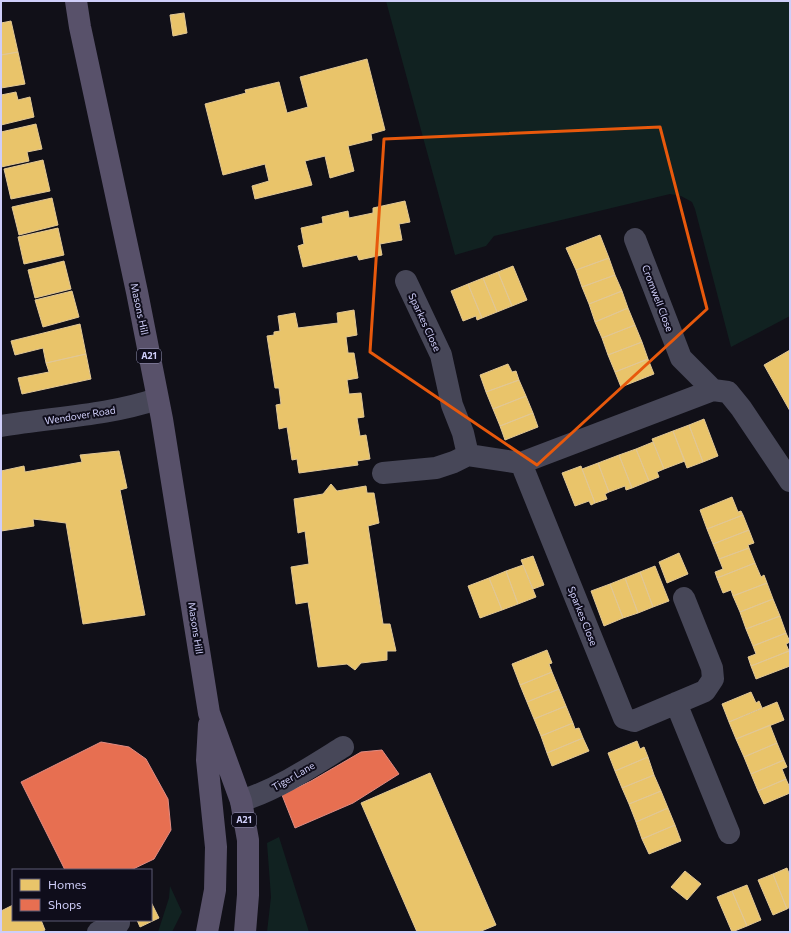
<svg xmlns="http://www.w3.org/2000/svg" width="791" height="933" font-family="Commissioner,sans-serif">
	<rect width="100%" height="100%" fill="#111018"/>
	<path fill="#112221" d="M386,1h404v315l-59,31 -36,-138 -3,-7 -11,-6 -11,-2 -176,42 -8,10 -31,9z
		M279,837l30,95h-42l4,-35 -4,-54z
		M170,886l12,26 -10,20h-14l11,-34z"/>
	<path fill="#e9c46a" stroke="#e1c795" d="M184,13l3,20 -14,3 -3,-21z
		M11,21l7,31 -17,3v-32z
		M18,52l7,32 -24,4v-33z
		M367,59l18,71 -14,4 1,6 -24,6 6,25 -24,7 -5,-22 -20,5 7,24 -57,14 -3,-13 17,-5 -4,-17 -42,11 -18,-71 41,-11 -1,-3 34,-8 8,31 21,-6 -8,-30z
		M16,92l2,8 12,-3 4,20 -33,8v-30z
		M36,124l6,25 -15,3 2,9 -28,6v-35z
		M43,160l7,31 -39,8 -7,-30z
		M52,198l6,27 -39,10 -7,-28z
		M405,201l5,21 -11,2 3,16 -22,4 2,11 -23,5 -2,-5 -54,12 -5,-21 6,-2 -3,-16 22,-5 -1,-6 26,-6 1,7 24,-5v-5z
		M58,228l6,27 -40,9 -6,-27z
		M600,235l9,23 -33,12 -10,-22z
		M609,258l6,17 -33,12 -6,-17z
		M64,261l7,28 -36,9 -7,-28z
		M513,266l14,34 -15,6 -14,-34z
		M498,272l14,34 -15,6 -14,-34z
		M615,275l7,16 -33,13 -7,-17z
		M483,278l14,34 -15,6 -14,-34z
		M468,284l14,34 -5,2 -1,-4 -13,5 -12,-30z
		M72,291l7,26 -36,10 -8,-27z
		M622,291l6,17 -33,14 -6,-18z
		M628,308l7,17 -33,13 -7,-16z
		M354,310l3,25 -11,2 2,16h6l4,25 -11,2 2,14 12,-1 3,24 -7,1 3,18 6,-1 4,24 -13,2 1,4 -59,8 -2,-14 -5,1 -5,-33 -8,2 -3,-24 5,-1 -2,-16h-4l-8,-52 7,-1v-3l6,-1 -2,-15 17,-3 3,15 40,-5 -1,-10z
		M80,324l6,30 -40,9 -3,-15 -28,7 -4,-14z
		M635,325l7,17 -34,13 -6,-17z
		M642,342l6,17 -33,13 -7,-17z
		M790,350v61l-26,-46z
		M86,354l5,25 -69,15 -4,-16 31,-6 -3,-9z
		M648,359l6,15 -33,13 -6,-15z
		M508,364l4,8 4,-1 3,9 -33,12 -6,-17z
		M519,380l7,16 -33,13 -7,-17z
		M526,396l7,17 -33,13 -7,-17z
		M533,413l5,14 -33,13 -5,-14z
		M704,419l14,37 -15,6 -14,-37z
		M689,425l14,37 -16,6 -14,-37z
		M673,431l12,30 -21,8 -12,-30z
		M653,442l11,27 -7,3 2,5 -10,4 -13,-32z
		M636,449l13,32 -17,7 -13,-33z
		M119,451l8,37 -7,2 25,125 -62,9 -17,-101 -33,-4 1,7 -33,5v-60l23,-5 1,6 57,-10 -2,-7z
		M619,455l13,33 -6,2 -1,-4 -16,6 -11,-29z
		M598,463l11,29 -4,2 2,5 -12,4 -13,-34z
		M581,466l14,37 -4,2 -2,-4 -14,5 -13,-33z
		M331,484l6,7 29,-5 1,7h7l5,30 -11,3 15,98h7l6,27h-9v9l-26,3 -6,7 -8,-6 -29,3 -10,-65 -12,2 -5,-37 18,-3 -4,-33 -7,2 -4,-34 29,-5z
		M732,497l6,15 3,-1 2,4 -36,14 -7,-19z
		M743,515l6,15 -36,14 -6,-15z
		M749,530l5,13 -6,2 1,3 -30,11 -6,-15z
		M749,548l6,15 -38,15 -2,-6 8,-3 -4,-10z
		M679,553l9,21 -21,9 -8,-21z
		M533,556l11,29 -11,4 -12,-29z
		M755,563l6,14 3,-2 3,8 -34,13 -2,-6 -8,3 -6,-15z
		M523,565l13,32 -18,7 -12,-33z
		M655,566l14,35 -16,6 -13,-35z
		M506,571l12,33 -16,6 -13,-32z
		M640,572l13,35 -15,6 -13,-35z
		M489,578l13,32 -22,8 -12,-32z
		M625,578l13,35 -15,5 -13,-34z
		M767,583l6,16 -33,13 -7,-16z
		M610,584l13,34 -19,8 -13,-35z
		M773,599l7,17 -34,13 -6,-17z
		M780,616l6,17 -33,13 -7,-17z
		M786,633l4,9 -4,2 3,7 -38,15 -3,-9 8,-3 -3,-8z
		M547,650l5,13 -3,1 3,8 -32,13 -8,-21z
		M789,651l1,4v11l-34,13 -5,-13z
		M552,672l7,17 -32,13 -7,-17z
		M559,689l7,17 -32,13 -7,-17z
		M751,692l5,11 3,-2 3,7 -33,14 -7,-18z
		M777,702l7,18 -48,19 -7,-17z
		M566,706l7,17 -32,13 -7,-17z
		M573,723l2,6 4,-1 4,10 -36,15 -6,-17z
		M770,725l7,18 -33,14 -8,-18z
		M583,738l6,13 -37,15 -5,-13z
		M637,741l3,8 4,-2 4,10 -33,14 -7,-18z
		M777,743l7,17 -33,14 -7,-17z
		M648,757l6,18 -32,13 -7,-17z
		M784,760l3,7 -5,2 4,10 -28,12 -7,-17z
		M430,773l66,152 -17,7h-62l-56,-129z
		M654,775l7,16 -32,13 -7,-16z
		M786,779l4,9v5l-26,11 -6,-13z
		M661,791l7,17 -32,14 -7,-18z
		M668,808l7,17 -33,14 -6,-17z
		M675,825l6,16 -32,13 -7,-15z
		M787,868l3,8v31l-3,2 -14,-35z
		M685,871l16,13 -14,16 -16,-13z
		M773,874l14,35 -14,6 -15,-35z
		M747,885l14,35 -14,6 -15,-35z
		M732,891l15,35 -15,6 -15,-35z
		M151,902l8,16 -19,9 -3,-7h14z
		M13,905v15h28l4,10 -4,2h-40v-21z"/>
	<path fill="#e76f51" stroke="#e08c83" d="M101,742l28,5 17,12 22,40 3,31 -17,29 -23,11h-66l-44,-88z
		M382,750l17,24 -46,29 -58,25 -13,-33 29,-14 50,-29z"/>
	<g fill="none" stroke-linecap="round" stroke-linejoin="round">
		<path stroke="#474758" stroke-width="22" d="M635,239l46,119 32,32
			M406,281l35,74 11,50 11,28 5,22
			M1,426c53,-9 105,-10 156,-27
			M521,463l103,255 10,3 71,-30 8,-12 -1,-11 -28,-70
			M383,473l53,-5 18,-6 14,-7 53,8 192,-73 15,2 13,16 49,73
			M676,703l53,130
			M241,801c37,-12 70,-34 102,-54
			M98,932l21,-9"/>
		<path stroke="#58516a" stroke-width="22" d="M76,1l4,26 57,265 25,127 47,294 32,88 7,39v55l-3,37
			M207,932l8,-42 1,-43 -9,-87 2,-35"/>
	</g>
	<path fill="none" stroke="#e8590c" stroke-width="3" stroke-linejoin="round" d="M660,127l47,182 -170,156 -167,-113 14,-213z"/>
	<g text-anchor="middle" stroke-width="4" stroke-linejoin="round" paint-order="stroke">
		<g fill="#0f0d1b" stroke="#9594b6" stroke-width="1">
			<rect x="137" y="349" width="24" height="14" rx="3"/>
			<rect x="232" y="813" width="24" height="14" rx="3"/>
		</g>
		<g font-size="9" font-weight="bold" fill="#cfcef9">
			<text x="149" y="359">A21</text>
			<text x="244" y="823">A21</text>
		</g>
		<g font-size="10" fill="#cfcef9" stroke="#0f0d1b">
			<text transform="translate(658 298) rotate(69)" y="4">Cromwell Close</text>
			<text transform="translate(140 309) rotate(78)" y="4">Masons Hill</text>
			<text transform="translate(425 322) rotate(65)" y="4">Sparkes Close</text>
			<text transform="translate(80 415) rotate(-9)" y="4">Wendover Road</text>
			<text transform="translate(583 616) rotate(68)" y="4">Sparkes Close</text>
			<text transform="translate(196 628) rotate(81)" y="4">Masons Hill</text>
			<text transform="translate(293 776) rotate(-30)" y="4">Tiger Lane</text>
		</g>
	</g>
	<rect width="791" height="933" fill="none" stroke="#cfcef9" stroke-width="4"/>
	<rect x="12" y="869" width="140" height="52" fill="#0f0d1b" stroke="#5c5a74"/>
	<rect x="20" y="879" width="20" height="12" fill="#e9c46a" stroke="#5c5a74"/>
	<text x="48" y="889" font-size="12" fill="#cfcef9">Homes</text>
	<rect x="20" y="899" width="20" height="12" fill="#e76f51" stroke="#5c5a74"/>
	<text x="48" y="909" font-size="12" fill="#cfcef9">Shops</text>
</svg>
